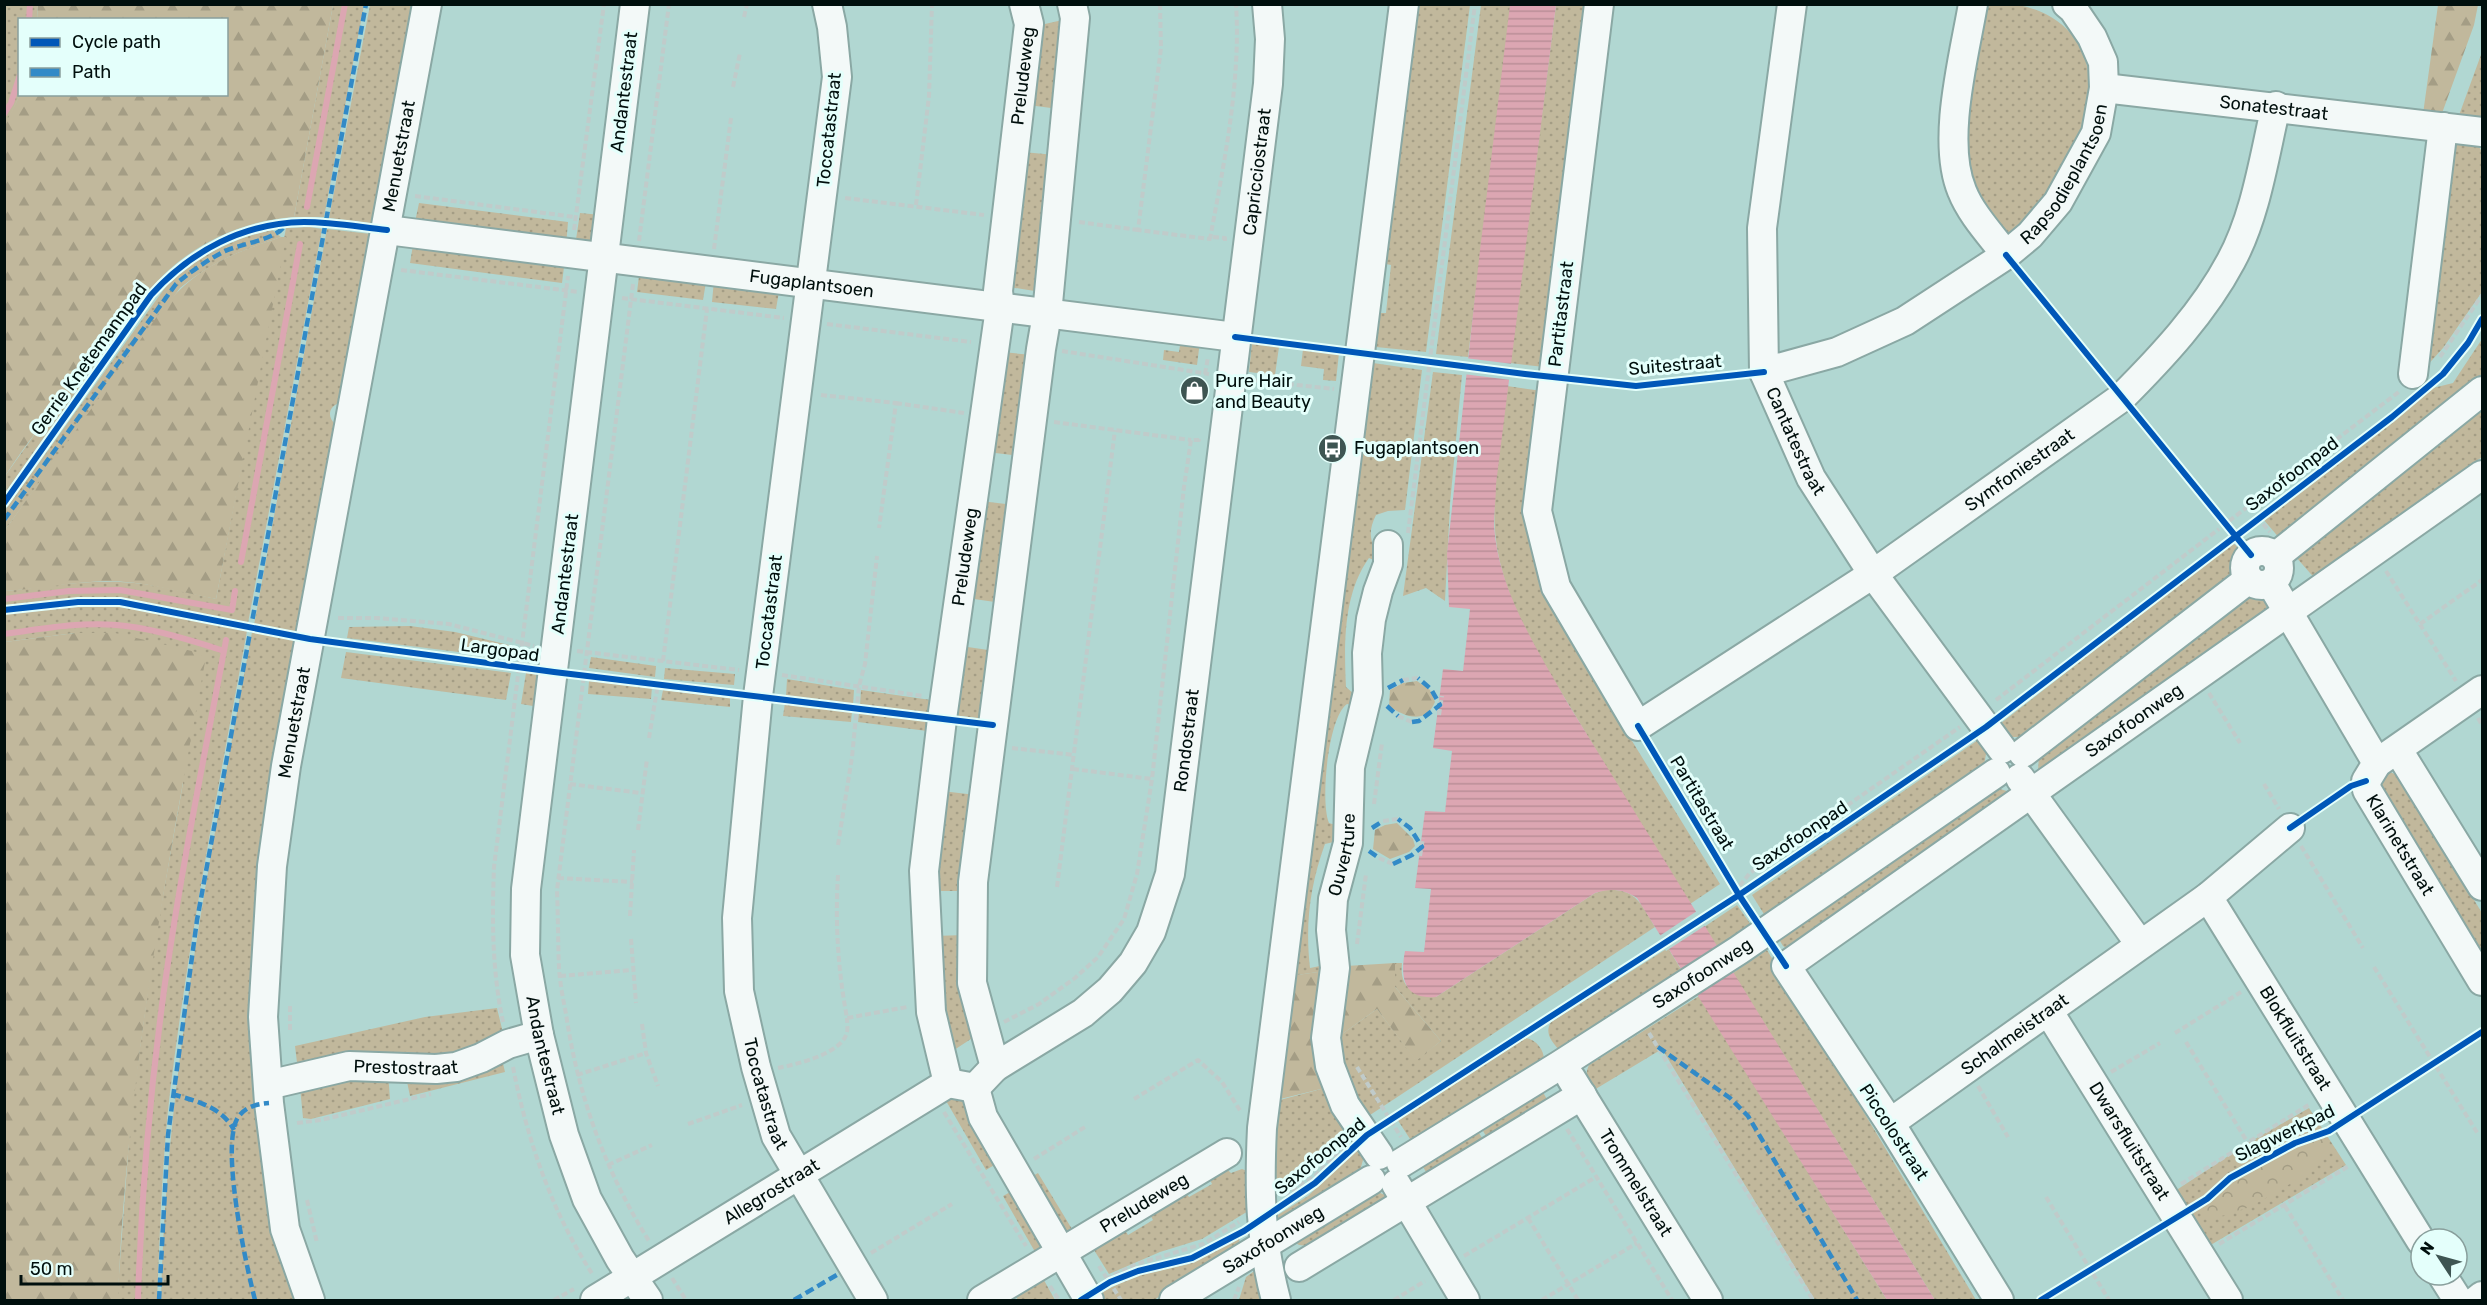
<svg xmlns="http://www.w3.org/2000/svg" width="2487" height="1305" font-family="Rubik,sans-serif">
	<defs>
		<pattern id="grass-dots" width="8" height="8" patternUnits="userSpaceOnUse" patternTransform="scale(1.5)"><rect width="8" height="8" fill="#c1b89c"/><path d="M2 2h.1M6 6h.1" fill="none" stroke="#a49d85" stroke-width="1.8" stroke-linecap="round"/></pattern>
		<pattern id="forest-firs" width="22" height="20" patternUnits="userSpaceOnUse" patternTransform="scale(1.5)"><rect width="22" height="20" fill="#c1b89c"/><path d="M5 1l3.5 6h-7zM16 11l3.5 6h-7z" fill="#a49d85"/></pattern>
		<pattern id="park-crowns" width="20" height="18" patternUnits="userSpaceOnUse" patternTransform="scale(1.5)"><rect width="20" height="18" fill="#c1b89c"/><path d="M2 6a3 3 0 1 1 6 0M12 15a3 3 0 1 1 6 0" fill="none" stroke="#a49d85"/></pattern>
		<pattern id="water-rules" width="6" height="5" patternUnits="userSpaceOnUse" patternTransform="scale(1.5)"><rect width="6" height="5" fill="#dca6b2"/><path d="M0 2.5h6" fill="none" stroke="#bb8e98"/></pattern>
	</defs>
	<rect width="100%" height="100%" fill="#b1d7d2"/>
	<path fill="url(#grass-dots)" d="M1981,4c11,1 25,-1 37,1 69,13 86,75 60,135 -8,16 -19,32 -28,47 -11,18 -23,47 -45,49l-33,-42 -9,-67z
		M5,5h33l-1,14 -17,1v75l-15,31z
		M333,5h31l-40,212h-30z
		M370,5h49l-46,218h-4l-40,-5z
		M1414,5h56l-44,347 -50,-5 4,-34h6l5,-48 -5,-1z
		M1481,5h30l-43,352 -32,-3z
		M1556,5h33l-45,362 -34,-4z
		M1067,19l-8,90 -31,-4 8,-79z
		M2482,52v66h-24z
		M2451,139l24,1 7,12v140l-39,56 -19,21z
		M1023,152l32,3 -14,137 -32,-5z
		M419,203l149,19 -2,24 -152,-19z
		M580,213l21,2 -6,29 -20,2z
		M310,227l12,2 -74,394 -130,-24h-47l-66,8v-16c38,-4 76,-11 115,-9 32,1 64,10 96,17l70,-371z
		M327,229l44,5 -30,168c-12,4 -15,14 -5,23l-36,208 -46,-8z
		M272,230l9,7c-41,14 -66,23 -101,51l-175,242v-20l162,-225c31,-29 64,-46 105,-55z
		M414,239l151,20 -3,24 -152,-20z
		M640,268l67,8 -4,24 -66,-8z
		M714,280l66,6 -4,23 -64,-7z
		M1181,338l19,3 -3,24 -34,-5 1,-10 15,2z
		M2482,339v35l-201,166 -18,-21 157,-123 13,-8 20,-5z
		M1252,343l27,4 -4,28 -26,-3z
		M1303,349l36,4 -3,28 -13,-1 1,-11 -23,-3z
		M1002,352l30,3 -12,101 -33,-4z
		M97,362l-92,131v-17l32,-45z
		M1373,363l49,7 -17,140 -17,1 -12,4c-10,20 -4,29 5,48l-12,-5c-26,36 -25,86 -23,129l8,7 3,12 -10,-2c-19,13 -27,98 -18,119l13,4v13l-17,4c-15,41 -20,80 -15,124l15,-3v6l-28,4 19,-183z
		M1433,372l29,3 -12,129 -5,97 -19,-13 -23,8z
		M1507,386l35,5 -7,57 27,174 27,49 131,213 -30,20c-37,-59 -73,-119 -109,-179 -31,-52 -69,-107 -82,-167 -12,-55 2,-116 8,-172z
		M2482,402v55l-53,37 1,8 -113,79 -22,-25z
		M981,501l33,4 -12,98 -35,-5z
		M2234,544c12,9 3,17 2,30l-213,163h-13l-14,-10 231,-180z
		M2247,593l16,1c6,10 4,14 -1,23l-224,155 1,-18z
		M80,605l58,2 109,24c-28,153 -58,306 -77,461 -8,69 -10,139 -13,208h-39v-12l13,-175 23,-167 29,-163 -68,-150h-40l-70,9 -1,-29z
		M410,626l45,6 54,13 6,4 -1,10 -167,-21 2,-11z
		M252,632l47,8 -41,283 43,377h-140c5,-226 50,-447 91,-668z
		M961,646l34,5 -9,68 -35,-4z
		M346,652l165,21 -5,27 -165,-22z
		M591,657l65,9 -1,11 -66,-9z
		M665,668l70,6 -1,11 -70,-6z
		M526,673l18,3 -5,31 -18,-3z
		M787,679l67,11 -1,15 -67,-9z
		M589,681l63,6 -1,12 -63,-5z
		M663,690l67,8v9l-69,-7z
		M861,690l70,10 -2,13 -69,-8z
		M785,703l67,8 -1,11 -68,-6z
		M859,712l69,8 -1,11 -69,-9z
		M1981,738l6,10 -3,18 -217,153 -15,-24z
		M2388,771l11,5 83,137v53l-107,-184z
		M1993,787l17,5 -222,157 -5,-3 -6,-10z
		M942,791l34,4 -11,96h-32z
		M1605,890c31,-2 36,14 50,37l-291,192 -21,-42 -5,-40 39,-28 39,51 25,-19 -46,-54v-24h7c-3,25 12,33 34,34l159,-104z
		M1737,905l17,24 -37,20 -13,-22z
		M965,935l12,100 -29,19 -14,-118z
		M1668,948l14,23 -122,80c-8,-9 -16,-18 -9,-29z
		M1767,950l209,350h-41l-202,-327z
		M1699,996l188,304h-72l-153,-251 -68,41c-6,-10 -10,-14 -5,-25z
		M497,1008l6,25 -36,19 -169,19 -3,-25 130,-29z
		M1526,1038c11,2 19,13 18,24l-132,80 -15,-23z
		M501,1055l4,17 -95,24 -4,-19z
		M388,1073l2,26 -79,20 -8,-1 -3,-31z
		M1540,1087l9,16 -61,36 -5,-8 26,-16z
		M1325,1088l25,46c-24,24 -48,47 -78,62l3,-79 5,-17z
		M962,1094l39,67 -15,9 -41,-71z
		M2309,1108l37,57 -137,81 -34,-55 73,-48z
		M1479,1133l5,8 -56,34 -10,-16 37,-13z
		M1361,1145l4,8 -6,21 -88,52 -1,-6 38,-24z
		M1223,1166l8,7 11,-4 5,2 3,39 -48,29 -42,13 -51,22 -20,-32 32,-18 7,11 25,-15 -6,-11 35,-22 7,10 23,-13 -5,-11z
		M1038,1173l37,61 -11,4 -38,-58z
		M1014,1190l32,55 -8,12 -35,-61z
		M1378,1192l14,6 -84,48 -9,-1 -8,-5 80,-47z
		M1239,1238l1,7 -86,55h-54l-4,-5 39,-19 54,-12z
		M1257,1269l7,31h-25l7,-23z
		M1040,1273l15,27h-37l-6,-10z"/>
	<path fill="url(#forest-firs)" d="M38,5h295l-39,212c-57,4 -110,31 -146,75 -18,23 -33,48 -51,70 -19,24 -42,45 -60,69 -12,15 -22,30 -32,45l-1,-350 16,-31 206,-1v-74l-189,-1z
		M2438,5h40l-4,20 -33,91 -18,-2z
		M281,237h5l-70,362c-36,-7 -73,-18 -110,-18 -34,1 -67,8 -101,10v-61l158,-222c35,-42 68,-54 118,-71z
		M75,633h40l81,19 7,4 2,6c-39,212 -79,423 -87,638h-113v-658z
		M1417,681l13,9 5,12c-10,23 -30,15 -46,4l1,-16 13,-7z
		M1397,823l16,16 2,7 -6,6 -19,7 -17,-10 2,-19 10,-5z
		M1395,963v24l46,54 -25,20 -39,-52 -39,28 8,-71z
		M1325,971v117l-45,11 17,-124z"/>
	<path fill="url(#park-crowns)" d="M2323,1137l6,12 -32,31 -47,27 -41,13 -7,-11 28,-26 71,-39z"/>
	<path fill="url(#water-rules)" d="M1510,5h46l-60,479c0,13 -2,28 -2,41 4,65 42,122 73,177l368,598h-48l-250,-402c-14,-9 -26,-10 -42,-5l-159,104c-33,3 -36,-20 -31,-46l19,1 7,-63 -16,-1 10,-77 20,1 7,-61 -19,-3 10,-79 20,2 7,-62 -21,-2 -2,-53 33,-304z"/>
	<path fill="#b1d7d2" d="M1465,358l48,6 -2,16 -48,-6z
		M1697,911l9,14 -40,26 -8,-14z"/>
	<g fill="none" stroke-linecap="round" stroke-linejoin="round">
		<path stroke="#dca6b2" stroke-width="6" d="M29,20l1,-16
			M4,114l7,-11 9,-28
			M307,207l38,-203
			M241,562l59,-318
			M4,599l65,-8 51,-1 112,20 3,-19
			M4,634c37,-5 74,-12 112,-9 31,2 78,16 108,26 -22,117 -46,235 -62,354 -13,98 -21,197 -24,295
			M224,651l2,-11"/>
		<defs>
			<g id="minor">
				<path id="s1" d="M635,4l-109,885 -1,66 14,80 25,100 23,64 33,60 28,41"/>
				<path id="s2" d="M827,4l5,23 5,50 -79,619 -21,222 2,73 17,76 20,69 97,164"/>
				<path id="s3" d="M1599,4l-62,507 19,76 82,139 235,-152 248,-176c41,-41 83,-86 110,-137 25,-46 33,-104 45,-155"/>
				<path id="s4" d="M1792,4l-30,224 2,144 47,106 62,96 129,175"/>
				<path id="s5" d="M1973,4c-9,53 -32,137 -11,187 9,23 29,44 44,64l24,-20 28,-33 38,-69 8,-45 -1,-26 -11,-25 -19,-28 -6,-5"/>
				<path id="s6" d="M2104,88l378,44"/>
				<path id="s7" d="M387,230l848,107"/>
				<path d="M1764,372l73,-20 68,-31 101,-66"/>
				<path d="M2413,374l30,-247"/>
				<circle cx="2262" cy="568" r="17"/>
				<path d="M2275,557l207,-166"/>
				<path d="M2271,583l106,180"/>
				<path id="s8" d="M2482,690l-105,73 -11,18 1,9 115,191"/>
				<path d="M2398,750l84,136"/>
				<path d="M2023,753l226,-174"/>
				<path d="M2020,778l120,166"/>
				<path id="s9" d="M2208,897l213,344"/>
				<path id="s10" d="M2049,1012l179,288"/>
				<path d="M995,1067l-23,-84 1,-101 68,-533 6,-35 28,-296 -3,-14"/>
				<path id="s11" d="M1571,1078l137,222"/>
				<path id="s12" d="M948,1083l27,5 20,-21 88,-54 27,-23 23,-27 18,-31 19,-58 98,-790 2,-45 -3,-35"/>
				<path id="s13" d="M948,1083l-17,-71 -7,-141 18,-152 58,-411 -2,-17 31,-267 -5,-20"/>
				<path id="s14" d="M268,1085l81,-19 87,3 20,-2 25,-9 27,-14 31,-9"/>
				<path d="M975,1088l8,29 106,183"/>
				<path id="s15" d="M1890,1123l318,-226 82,-69"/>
				<path id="s16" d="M1379,1155l-34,-50 -15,-39 -4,-28 9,-70 -4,-38 2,-31 15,-56 2,-76 18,-75 -1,-39 4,-34 7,-28 10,-27v-19"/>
				<path id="s17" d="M1401,1163l159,-98 179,-115 257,-177"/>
				<path d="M1396,1184l69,116"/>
				<path d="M1299,1267l283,-172"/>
				<path d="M2442,1275l16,25"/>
				<path id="s18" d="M310,1300l-25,-71 -16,-126 -6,-86 9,-151 14,-100 141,-762"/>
				<path id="s19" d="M595,1300l353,-217"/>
				<path id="s20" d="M982,1300l245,-147"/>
				<path id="s21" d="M1174,1300l197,-120"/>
				<path d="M1276,1300c-16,-61 -17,-109 -14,-172l142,-1124"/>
				<path id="s22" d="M1999,1300l-109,-177 -104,-157 696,-491"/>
				<path d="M2477,1300l5,-4"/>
			</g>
		</defs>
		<use href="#minor" stroke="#8aa8a4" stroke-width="32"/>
		<path stroke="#c0cbca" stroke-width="4" stroke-dasharray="6 3" stroke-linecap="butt" d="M1160,4l1,44 -23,182 72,9
			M744,17l3,-13
			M733,87l7,-34
			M415,196l160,21
			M845,198l139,17
			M916,205l13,-109 3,-92
			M1079,222l59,8
			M574,230l30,-226
			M639,241l30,-237
			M1225,241v-3l-12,-1 -3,2c14,-76 31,-157 26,-235
			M714,249l17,-131
			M401,270l178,22
			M633,284l-76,606c1,26 1,52 2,78 1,15 4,31 7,46 12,81 39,157 83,227
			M622,298l162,20
			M827,324l144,18
			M1062,351l147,23
			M2440,357l42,-62
			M1205,374l3,-17
			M1252,380l82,9
			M821,395l75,8 -17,125
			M896,403l68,10
			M1054,422l137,18
			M2249,506l5,6
			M2229,521l171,-130
			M2263,524l7,8
			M1408,533l67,-529
			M2386,571l70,110
			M338,618h39l72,6 85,22
			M2420,624l62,-44
			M577,651l162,19
			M663,661l44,-352
			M782,675l141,21
			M1403,680l15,-2
			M2209,693l31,50
			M1996,700l223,-171
			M1439,715l3,-19
			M1398,716l14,6
			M2478,718l4,7
			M649,738l9,-54
			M1012,748l62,7
			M1073,769l79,10
			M570,784l71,9
			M2264,784l15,25
			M1374,804l8,-61
			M1383,821l15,-2
			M638,830l9,-71
			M838,845l14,-88 7,-71 6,-22 12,-108
			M2301,846l62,102
			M1420,856l3,-18
			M1379,858l14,6
			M838,875c-3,49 0,95 9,143l60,-11
			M558,878l75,4
			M1057,887l58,-457
			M1739,895l2,-11 9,-11 210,-146
			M630,916l4,-66
			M631,939l5,64
			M1357,944l9,-70
			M2374,967l104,167
			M560,976l72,-6
			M290,1006v26
			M503,1022c-11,-51 -11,-103 -9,-155l74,-591
			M1004,1022l35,-18 36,-26 23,-21 26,-38 13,-45 15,-95 32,-292 7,-47h8v-3
			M642,1024l4,29 12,33
			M1649,1033l164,267
			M2175,1033l66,-41
			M2186,1042l62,101
			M513,1067c14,72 39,146 80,208
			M1357,1067l44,70
			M778,1068c19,-4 64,-14 69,-36 1,-4 0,-10 0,-14
			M2111,1072l49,-29
			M577,1075l69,-22
			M1978,1086l30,51
			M1134,1099l64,-39 24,22 19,30
			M944,1112l82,134
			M297,1123l24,-3 110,-26
			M688,1124l54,-19
			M1567,1129l105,171
			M1034,1159l51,-32
			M608,1165l44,-20
			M2181,1184l129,-80
			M1284,1195l31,-19 30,-31
			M2046,1197l63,103
			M307,1200l10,43
			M2285,1206l58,94
			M1528,1218l50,82
			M2219,1244l130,-78
			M871,1253l81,-49
			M1464,1256l132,-79
			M1099,1266l22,34
			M672,1278l14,22
			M1106,1279l31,-15 66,-20 36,-22
			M1050,1286l9,14
			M554,1300l20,-11
			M1234,1300l5,-13
			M1394,1300l31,-19
			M1542,1300l95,-57"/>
		<use href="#minor" stroke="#f3f9f8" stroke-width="28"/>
		<path stroke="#328ac7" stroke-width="4.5" stroke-dasharray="9 4.5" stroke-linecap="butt" d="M4,520l172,-236c14,-12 30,-23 47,-32 15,-8 58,-13 62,-28
			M1388,688l15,-8
			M1387,706l11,10
			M1412,722l7,-1 21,-16 -9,-16 -13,-11
			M1372,828l11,-7
			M1369,851l10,7
			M1393,864l19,-9 10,-8 -12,-19 -12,-9
			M1658,1047l72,51 18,18 109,184
			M172,1094c24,7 50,13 62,36
			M159,1300l9,-165 29,-215 169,-916
			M255,1300c-9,-35 -34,-150 -18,-181 7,-12 19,-15 32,-16
			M794,1300l46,-27"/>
		<defs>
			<path id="cycleway" d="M2006,255l245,300
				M1235,337l290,37 111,12 128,-14
				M4,503l147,-208c40,-44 92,-72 153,-73 28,0 55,5 83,8
				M4,610l74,-8h42l190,37 244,33 439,53
				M1638,726l101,169 47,71
				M2290,828l61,-42 15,-5
				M1081,1300l29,-18 28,-11 54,-13 52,-27 71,-48 52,-48 372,-240 247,-168 406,-310 51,-43 25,-31 14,-24
				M2041,1300l166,-101 23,-21 65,-35 34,-12 153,-99"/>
		</defs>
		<use href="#cycleway" stroke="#e4fffb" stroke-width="10"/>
		<use href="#cycleway" stroke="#0057b8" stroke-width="6"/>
	</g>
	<defs>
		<symbol id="shop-disc" viewBox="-11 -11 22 22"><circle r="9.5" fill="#3e5552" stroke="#e4fffb"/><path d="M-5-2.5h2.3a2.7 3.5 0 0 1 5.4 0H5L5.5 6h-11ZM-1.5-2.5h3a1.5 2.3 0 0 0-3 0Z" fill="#fff"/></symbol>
		<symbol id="bus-disc" viewBox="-11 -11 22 22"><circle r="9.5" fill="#3e5552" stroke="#e4fffb"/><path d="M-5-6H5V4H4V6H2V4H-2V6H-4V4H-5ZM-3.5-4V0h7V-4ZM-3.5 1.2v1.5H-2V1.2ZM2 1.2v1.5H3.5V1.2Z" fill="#fff"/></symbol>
	</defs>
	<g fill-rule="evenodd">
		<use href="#shop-disc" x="1178" y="374" width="33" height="33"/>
		<use href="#bus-disc" x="1316" y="432" width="33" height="33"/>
	</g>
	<g text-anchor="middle" stroke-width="6" stroke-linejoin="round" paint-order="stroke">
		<g font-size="18" fill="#000f0d" stroke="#e4fffb">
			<text dy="6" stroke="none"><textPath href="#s13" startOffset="1016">Preludeweg</textPath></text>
			<text transform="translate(624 92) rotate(-83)" y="6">Andantestraat</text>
			<text dy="6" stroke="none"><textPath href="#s6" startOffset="171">Sonatestraat</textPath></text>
			<text transform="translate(829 130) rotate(-84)" y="6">Toccatastraat</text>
			<text dy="6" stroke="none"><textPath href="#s18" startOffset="1161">Menuetstraat</textPath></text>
			<text dy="6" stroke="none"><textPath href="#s5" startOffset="370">Rapsodieplantsoen</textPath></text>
			<text dy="6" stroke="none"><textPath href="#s12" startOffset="1035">Capricciostraat</textPath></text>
			<text dy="6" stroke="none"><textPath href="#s7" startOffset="428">Fugaplantsoen</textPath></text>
			<text transform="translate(1561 314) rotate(-83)" y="6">Partitastraat</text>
			<text transform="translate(89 359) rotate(-54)" y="6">Gerrie Knetemannpad</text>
			<text transform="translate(1675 365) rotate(-5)" y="6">Suitestraat</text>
			<text dy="6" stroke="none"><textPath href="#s4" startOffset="446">Cantatestraat</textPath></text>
			<text dy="6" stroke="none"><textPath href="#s3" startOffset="1210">Symfoniestraat</textPath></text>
			<text transform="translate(2292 474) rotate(-37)" y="6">Saxofoonpad</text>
			<text dy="6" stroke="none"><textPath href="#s13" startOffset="531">Preludeweg</textPath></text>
			<text transform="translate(565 574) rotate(-83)" y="6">Andantestraat</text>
			<text transform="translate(769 612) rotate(-83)" y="6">Toccatastraat</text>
			<text transform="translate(500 650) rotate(8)" y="6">Largopad</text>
			<text dy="6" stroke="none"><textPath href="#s22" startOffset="822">Saxofoonweg</textPath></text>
			<text dy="6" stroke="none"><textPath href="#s18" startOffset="585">Menuetstraat</textPath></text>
			<text dy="6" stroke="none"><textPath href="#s12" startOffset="462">Rondostraat</textPath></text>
			<text transform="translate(1702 803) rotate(59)" y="6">Partitastraat</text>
			<text transform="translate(1800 836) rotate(-34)" y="6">Saxofoonpad</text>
			<text dy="6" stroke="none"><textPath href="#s8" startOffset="222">Klarinetstraat</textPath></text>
			<text dy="6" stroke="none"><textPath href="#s16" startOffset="316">Ouverture</textPath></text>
			<text dy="6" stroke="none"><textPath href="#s17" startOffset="356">Saxofoonweg</textPath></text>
			<text dy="6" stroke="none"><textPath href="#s15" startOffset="153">Schalmeistraat</textPath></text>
			<text dy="6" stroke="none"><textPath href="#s9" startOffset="166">Blokfluitstraat</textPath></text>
			<text dy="6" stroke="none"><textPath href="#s1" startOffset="1060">Andantestraat</textPath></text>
			<text dy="6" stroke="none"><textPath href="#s14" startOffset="140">Prestostraat</textPath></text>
			<text dy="6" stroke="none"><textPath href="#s2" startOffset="1100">Toccatastraat</textPath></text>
			<text transform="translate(1894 1132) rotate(57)" y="6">Piccolostraat</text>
			<text transform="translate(2285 1133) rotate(-26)" y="6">Slagwerkpad</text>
			<text dy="6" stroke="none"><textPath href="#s10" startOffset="152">Dwarsfluitstraat</textPath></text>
			<text transform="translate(1320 1156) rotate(-39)" y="6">Saxofoonpad</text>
			<text dy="6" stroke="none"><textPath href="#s11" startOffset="123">Trommelstraat</textPath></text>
			<text dy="6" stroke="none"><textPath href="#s19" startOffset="207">Allegrostraat</textPath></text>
			<text dy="6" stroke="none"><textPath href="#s20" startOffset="189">Preludeweg</textPath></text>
			<text dy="6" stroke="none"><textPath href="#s21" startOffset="116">Saxofoonweg</textPath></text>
		</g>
		<g font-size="18" fill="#000f0d" stroke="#e4fffb" text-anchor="start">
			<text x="1215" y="387">Pure Hair<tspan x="1215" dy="21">and Beauty</tspan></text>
			<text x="1354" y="454">Fugaplantsoen</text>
		</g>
	</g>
	<rect width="2487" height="1305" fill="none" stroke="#000f0d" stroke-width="12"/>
	<rect x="18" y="18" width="210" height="78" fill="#e4fffb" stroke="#899f9c" stroke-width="1.5"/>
	<rect x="30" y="38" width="30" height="9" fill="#0057b8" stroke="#899f9c" stroke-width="1.5"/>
	<text x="72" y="48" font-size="18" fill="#000f0d">Cycle path</text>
	<rect x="30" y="68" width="30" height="9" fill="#328ac7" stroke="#899f9c" stroke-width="1.5"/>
	<text x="72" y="78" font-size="18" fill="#000f0d">Path</text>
	<g transform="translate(2439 1257) rotate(306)"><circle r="28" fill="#e4fffb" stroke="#899f9c" stroke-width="1.5"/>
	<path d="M0-4.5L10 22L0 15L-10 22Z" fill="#3e5552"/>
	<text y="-9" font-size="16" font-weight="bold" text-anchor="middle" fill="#000f0d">N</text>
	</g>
	<path d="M21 1275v9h147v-9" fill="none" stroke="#000f0d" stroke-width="3"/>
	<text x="30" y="1275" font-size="18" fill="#000f0d" stroke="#e4fffb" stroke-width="4.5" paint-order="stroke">50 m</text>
</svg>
